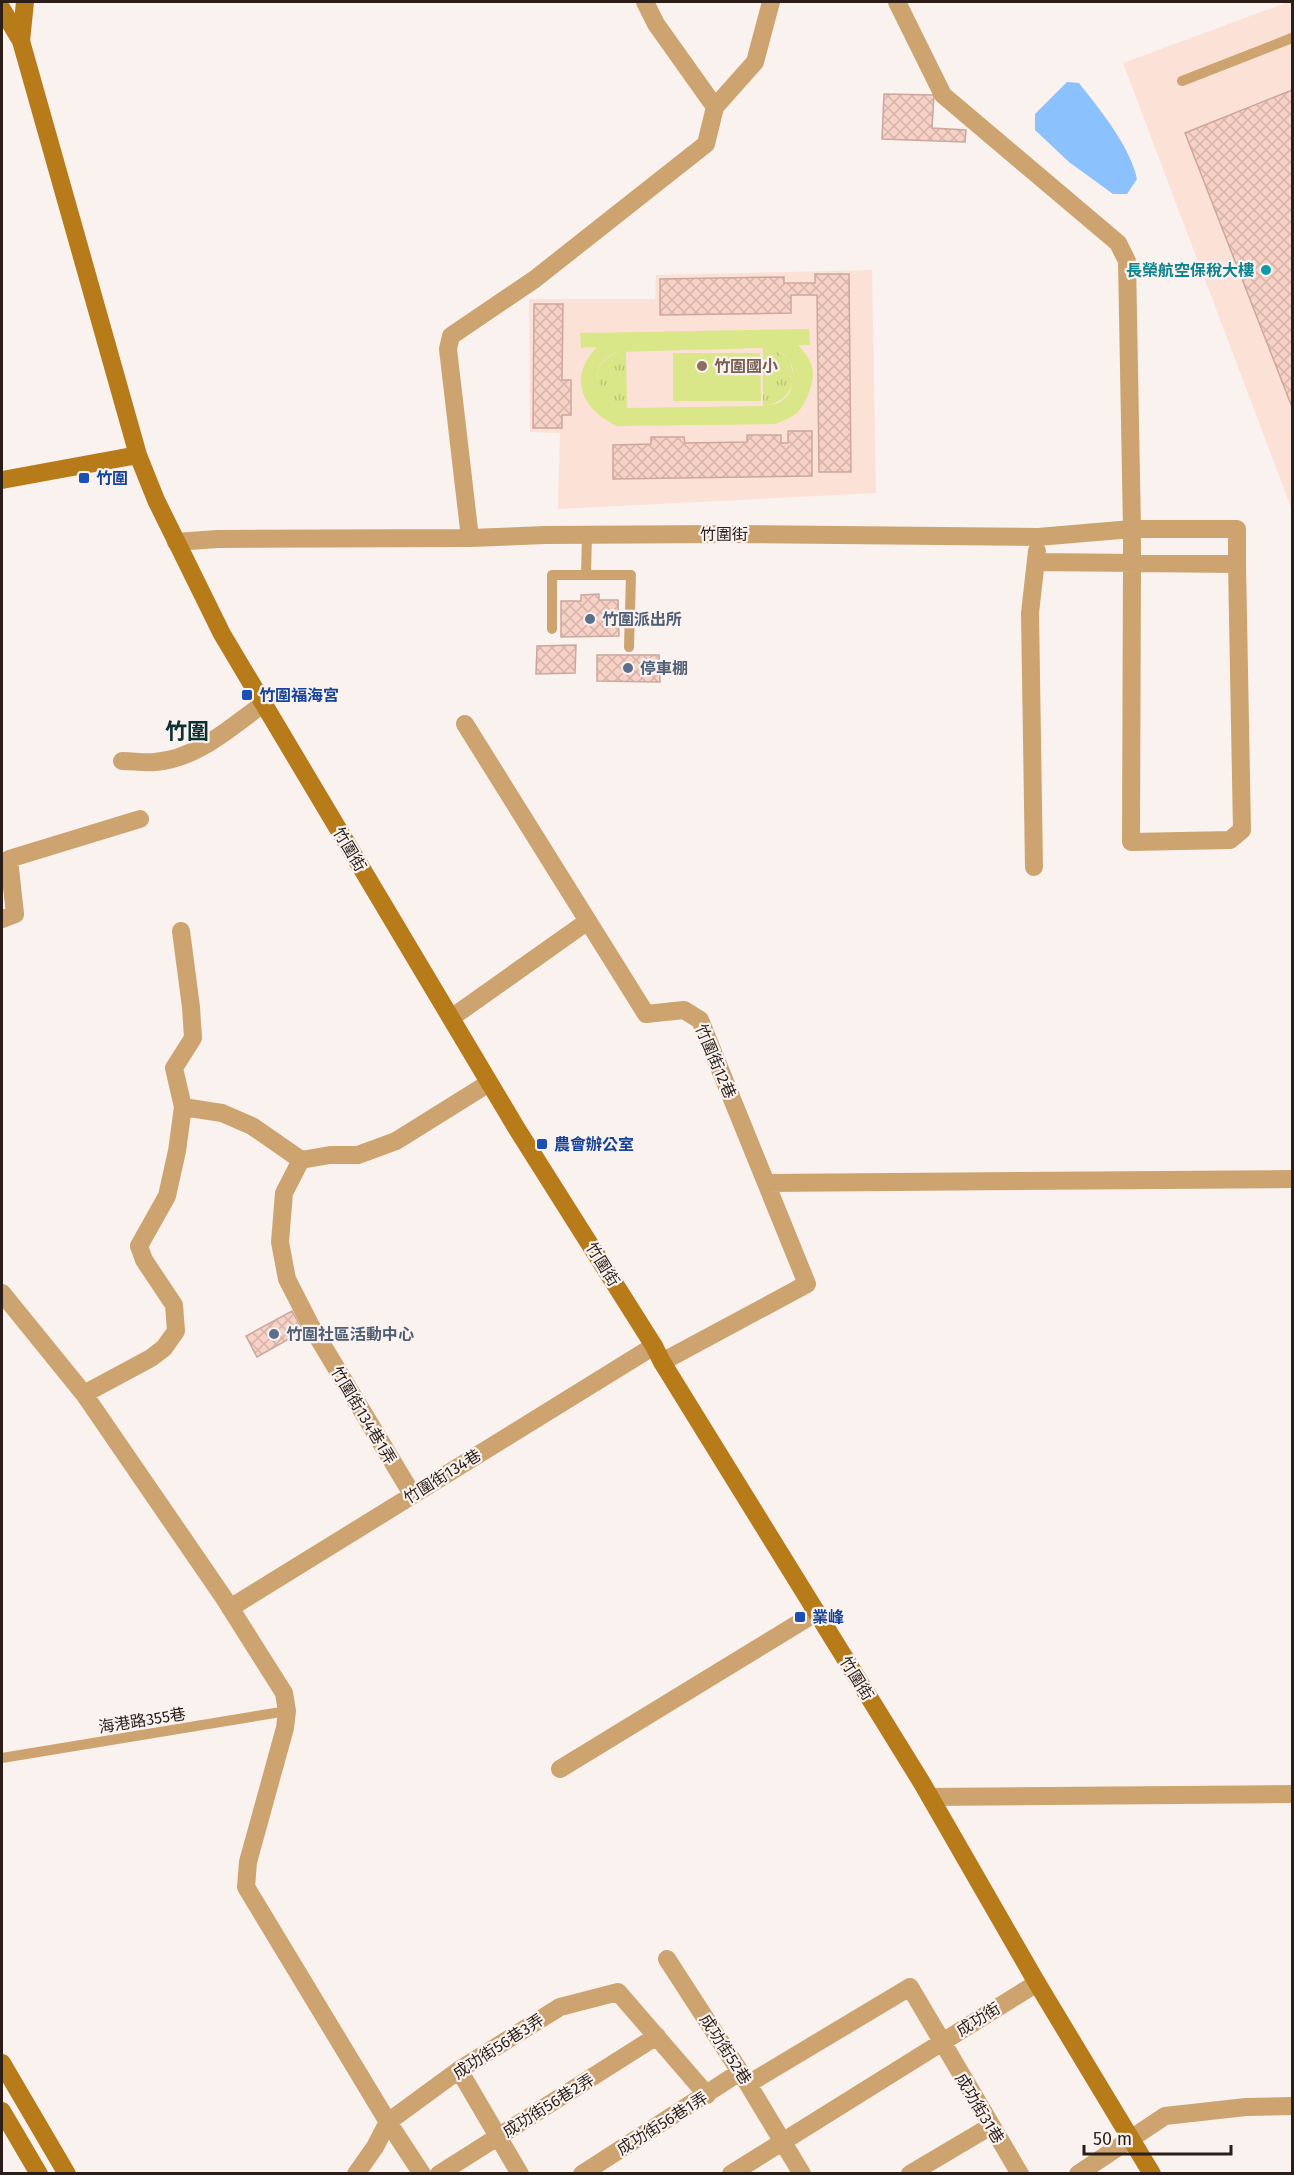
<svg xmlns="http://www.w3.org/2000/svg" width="1294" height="2175" font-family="'Fira Sans','Noto Sans TC',sans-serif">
	<defs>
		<pattern id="grass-tufts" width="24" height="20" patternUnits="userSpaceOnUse" patternTransform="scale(1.5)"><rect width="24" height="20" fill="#dae789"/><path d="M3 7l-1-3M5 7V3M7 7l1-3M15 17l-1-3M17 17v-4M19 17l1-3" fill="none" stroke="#bbc676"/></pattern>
		<pattern id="building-cross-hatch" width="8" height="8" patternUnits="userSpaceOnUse" patternTransform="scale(1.5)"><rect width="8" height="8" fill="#f7d1c6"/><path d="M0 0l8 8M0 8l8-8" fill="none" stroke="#d4b3a9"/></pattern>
	</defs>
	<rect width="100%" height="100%" fill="#f9f2ef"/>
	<path fill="#fce1d6" d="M1288,2h4v508l-169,-447z
		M872,270l4,223 -318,16 2,-76 -30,-1 -1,-133h126l1,-24z"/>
	<path fill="url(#grass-tufts)" d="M763,348l11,2 15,9 6,21c-8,17 -14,23 -32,26z
		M626,350l1,58c-37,-8 -41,-51 -1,-58z"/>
	<path fill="#dae789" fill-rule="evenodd" d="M809,329l1,16h-12c15,17 19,26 11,47 -3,8 -6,15 -12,21 -6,5 -15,8 -21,11l-159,2c-35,-16 -50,-48 -20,-79l-16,1 -1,-15zM762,348c9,2 20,4 26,11 9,11 7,30 -3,39 -5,6 -15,7 -22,8l-136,2c-31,-6 -43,-43 -10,-56z
		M673,353h87l1,48h-88z"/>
	<path fill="#8bc1fc" d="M1067,82l12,1c21,27 51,63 58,96l-10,15h-14l-44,-32 -34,-32v-16z"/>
	<path fill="url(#building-cross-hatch)" stroke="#cca79d" stroke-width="1.5" d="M1292,90v317l-107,-274z
		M884,94l50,1 -2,33 34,2 -1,12 -83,-3z
		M815,274h34l2,198h-32l-2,-177h-26v18l-131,2v-36l124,-2v6h31z
		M534,304h29l-1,76h9v35h-9v13h-29z
		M788,431h24v45l-199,3v-34l38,-1v-7h33l1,6 62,-1v-7h34v8h7z
		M599,594v6h19l1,36 -58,1v-36h20v-6z
		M576,645l-1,28 -39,1 1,-28z
		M597,655h62l1,27 -63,-1z
		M292,1311l11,20 -46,26 -11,-21z"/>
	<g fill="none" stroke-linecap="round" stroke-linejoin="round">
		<path stroke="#cda46f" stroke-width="10" d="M1182,81l110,-43
			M587,534l-1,41h45l-2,72
			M552,629v-54h34
			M2,1758l285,-47"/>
		<path stroke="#cda46f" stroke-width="18" d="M897,2l46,93 175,148 9,18 5,268v34l-1,279 99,-2 12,-10 -5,-266 -201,-2
			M715,107l40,-45 16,-60
			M470,538l-22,-189 3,-13 84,-57 171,-135 9,-37 -59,-83 -11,-22
			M176,542l41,-3 253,-1 76,-3 179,-1 313,3 94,-8h105v35
			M465,724l181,290 38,-4 16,10 107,264 -145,78
			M122,761c11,0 22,2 33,1 42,-3 76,-35 108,-58
			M1034,867l-4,-254 7,-62
			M2,919l13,-5 -6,-55 131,-40
			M451,1018l137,-97
			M183,1107l39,6 30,13 49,34
			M766,1183l526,-4
			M2,1293l82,101 140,204 60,95 3,18 -2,17 -37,134 -2,25 142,235 34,52
			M84,1394l67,-36 13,-10 12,-17 -2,-26 -30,-45 -5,-14 28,-50 10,-45 6,-44 -9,-39 19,-30 -2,-31 -10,-76
			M412,1494l-101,-168 -24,-47 -7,-37 4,-49 17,-33 29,-5h28l38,-14 93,-58
			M230,1608l424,-262
			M560,1769l257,-157
			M930,1797l362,-3
			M667,1959l81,125 54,90
			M459,2070l61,104
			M748,2084l162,-97 110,187
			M356,2174l19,-27 13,-25 71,-52 101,-63 58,-15 89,103
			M439,2174l218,-138
			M582,2174l158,-102
			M731,2174l306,-191
			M910,2174l81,-48
			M1078,2174l87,-58 81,-9 46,-1"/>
		<path stroke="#b77b19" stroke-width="18" d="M2,9l19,32 117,414 18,45 66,134 295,495 137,217 8,16 260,421 115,200 115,191
			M21,41l4,-39
			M2,480l136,-25
			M2,2063l65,111
			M2,2111l37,63"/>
	</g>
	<circle fill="#0f9aa8" stroke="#f9f2ef" stroke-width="2" cx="1266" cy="270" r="6"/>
	<circle fill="#8d6e63" stroke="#f9f2ef" stroke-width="2" cx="702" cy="366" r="6"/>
	<g fill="#1a4fb4" stroke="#f9f2ef" stroke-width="2">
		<rect x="78" y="472" width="12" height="12" rx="3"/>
		<rect x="241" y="689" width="12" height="12" rx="3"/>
		<rect x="536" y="1138" width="12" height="12" rx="3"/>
		<rect x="794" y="1611" width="12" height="12" rx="3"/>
	</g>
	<g fill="#5c6f8a" stroke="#f9f2ef" stroke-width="2">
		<circle cx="590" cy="619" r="6"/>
		<circle cx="628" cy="668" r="6"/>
		<circle cx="274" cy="1334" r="6"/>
	</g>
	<g text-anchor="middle" stroke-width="4.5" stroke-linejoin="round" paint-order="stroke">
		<g font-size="16" font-weight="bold" fill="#0d838f" stroke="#f9f2ef" text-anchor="end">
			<text x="1254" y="276">長榮航空保稅大樓</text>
		</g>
		<g font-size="16" font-weight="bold" fill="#785e54" stroke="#f9f2ef" text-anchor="start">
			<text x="714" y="372">竹圍國小</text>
		</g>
		<g font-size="16" font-weight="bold" fill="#164399" stroke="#f9f2ef" text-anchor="start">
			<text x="96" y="484">竹圍</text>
			<text x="259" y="701">竹圍福海宮</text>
			<text x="554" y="1150">農會辦公室</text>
			<text x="812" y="1623">業峰</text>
		</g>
		<g font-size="16" fill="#2b1e18" stroke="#f9f2ef">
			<text x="724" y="540">竹圍街</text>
			<text transform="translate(350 849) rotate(59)" y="6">竹圍街</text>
			<text transform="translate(716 1061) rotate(67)" y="6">竹圍街12巷</text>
			<text transform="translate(603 1264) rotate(58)" y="6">竹圍街</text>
			<text transform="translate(364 1415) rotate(59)" y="6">竹圍街134巷1弄</text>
			<text transform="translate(442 1476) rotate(-32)" y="6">竹圍街134巷</text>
			<text transform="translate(857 1678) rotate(58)" y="6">竹圍街</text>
			<text transform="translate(142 1720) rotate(-9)" y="6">海港路355巷</text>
			<text transform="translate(978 2019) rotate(-32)" y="6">成功街</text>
			<text transform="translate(498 2046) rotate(-33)" y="6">成功街56巷3弄</text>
			<text transform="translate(726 2049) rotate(57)" y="6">成功街52巷</text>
			<text transform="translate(548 2105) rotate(-32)" y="6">成功街56巷2弄</text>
			<text transform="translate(980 2108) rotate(59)" y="6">成功街31巷</text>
			<text transform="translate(662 2123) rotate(-32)" y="6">成功街56巷1弄</text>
		</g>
		<g font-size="16" font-weight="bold" fill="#4e5e75" stroke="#f9f2ef" text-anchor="start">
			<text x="602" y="625">竹圍派出所</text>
			<text x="640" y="674">停車棚</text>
			<text x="286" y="1340">竹圍社區活動中心</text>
		</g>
		<g font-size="22" font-weight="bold" fill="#0d3133" stroke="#f9f2ef">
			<text x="187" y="739">竹圍</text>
		</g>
	</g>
	<rect width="1294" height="2175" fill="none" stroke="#2b1e18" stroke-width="6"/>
	<path d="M1084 2145v9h147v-9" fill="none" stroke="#2b1e18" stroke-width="3"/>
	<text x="1093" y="2145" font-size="18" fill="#2b1e18" stroke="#f9f2ef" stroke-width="4.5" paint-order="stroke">50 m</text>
</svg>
